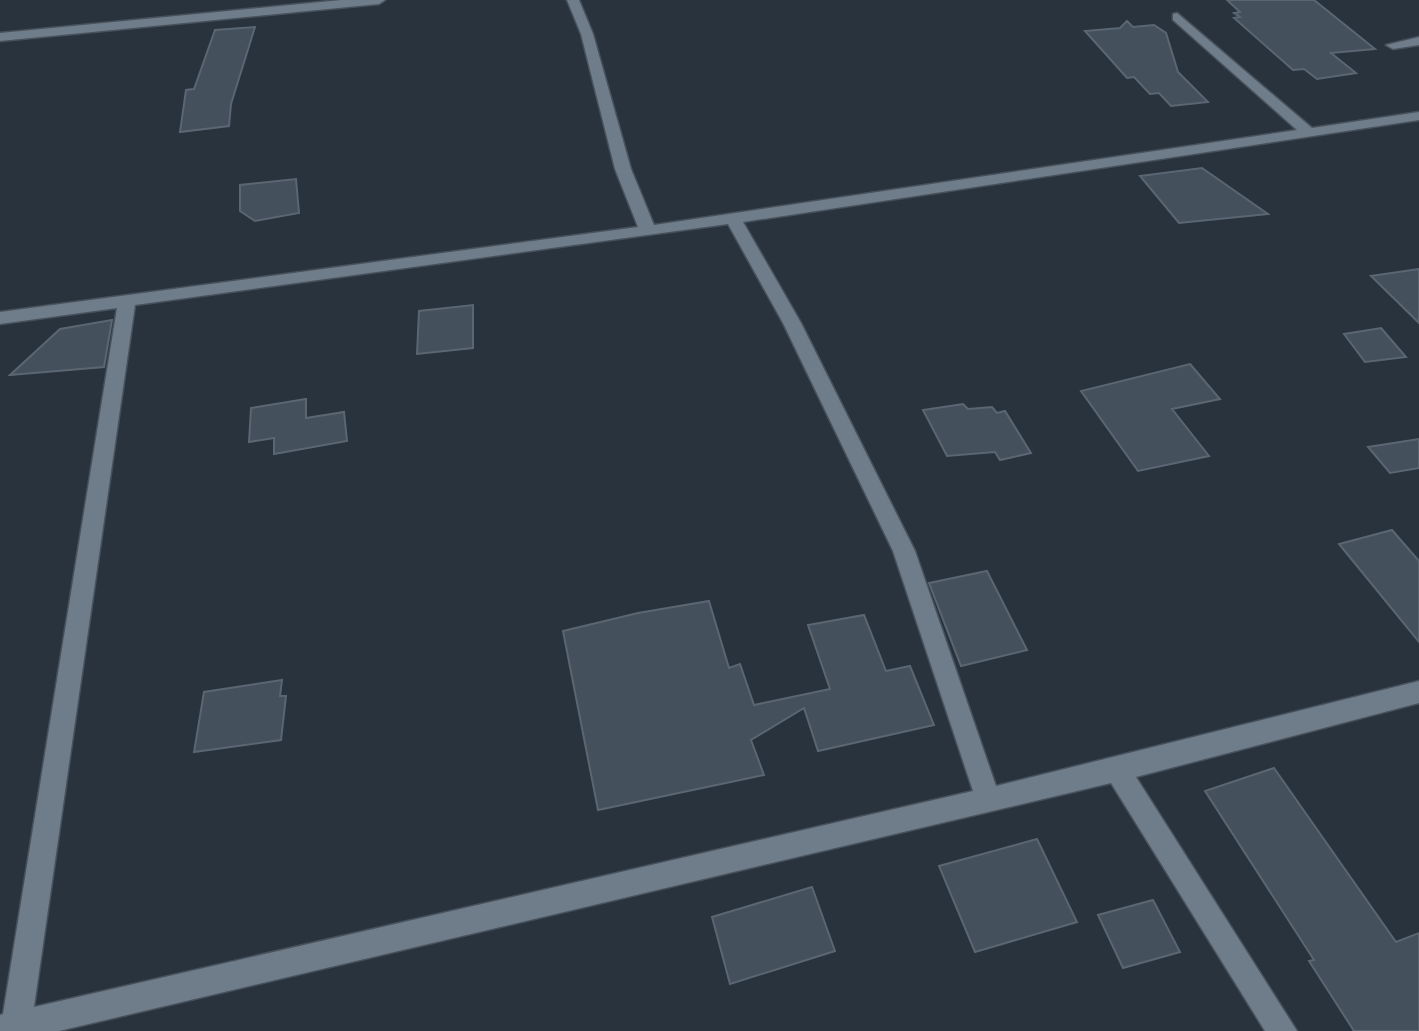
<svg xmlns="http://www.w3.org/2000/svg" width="1419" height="1031" font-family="'IBM Plex Sans',sans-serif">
	<rect width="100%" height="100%" fill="#28333e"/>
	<path fill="#44505c" stroke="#5a6672" stroke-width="2" d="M1227,0h87l61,49 -44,4 25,20 -39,6 -13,-10 -11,1 -59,-52 6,-1 -6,-4 6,-1z
		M1127,21l6,6 21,-2 12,8 12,39 30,30 -37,4 -12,-13 -9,1 -16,-17 -7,1 -42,-47 35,-3z
		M255,27l-24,77 -2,22 -49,6 6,-42 8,-1 21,-59z
		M1202,168l66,46 -89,9 -39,-47z
		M296,179l3,34 -44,8 -15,-10v-26z
		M1419,269v54l-48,-47z
		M473,305v43l-56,6 2,-43z
		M112,320l-8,47 -94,8 50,-46z
		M1381,328l25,29 -41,5 -21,-28z
		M1190,364l30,35 -48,10 37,47 -71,15 -57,-80z
		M306,399v19l38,-6 3,29 -73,13v-16l-25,4 2,-34z
		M963,404l5,5 24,-2 5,6 8,-2 26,42 -31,7 -5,-8 -48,4 -24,-46z
		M1419,439v29l-29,5 -22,-26z
		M1392,530l27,31v81l-80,-98z
		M987,571l40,79 -66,16 -32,-83z
		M709,601l20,67 11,-4 14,41 76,-16 -22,-64 56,-10 22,56 24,-5 24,59 -116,26 -14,-43 -53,32 13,35 -166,35 -35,-179 75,-18z
		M282,680l-2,16h6l-5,44 -87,12 10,-60z
		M1274,768l122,174 23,-9v98h-65l-45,-70 5,-1 -109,-169z
		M1037,839l40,83 -102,30 -36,-86z
		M812,887l23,64 -105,33 -18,-67z
		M1153,900l27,52 -57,16 -25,-53z"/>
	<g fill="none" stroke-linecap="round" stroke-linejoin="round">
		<defs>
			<path id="minor" d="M341,0h44l-6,4 -379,37v-8z
				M567,0h12l14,34 38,135 23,56 643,-95 -124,-110v-6l4,-1 135,115 107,-16v8l-676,102 58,101 114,228 81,235 423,-105v22l-283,74 161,254h-32l-154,-248 -1052,248h-59v-16l3,-1 114,-706 -117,16v-12l638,-85 -23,-58 -34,-135zM728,224l55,99 110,228 80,240 -939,216 101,-702z
				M1419,37v8l-26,4 -7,-4z"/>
		</defs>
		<use href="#minor" stroke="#47515b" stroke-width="3"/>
		<use href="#minor" fill="#6f7c89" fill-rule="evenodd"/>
	</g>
</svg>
